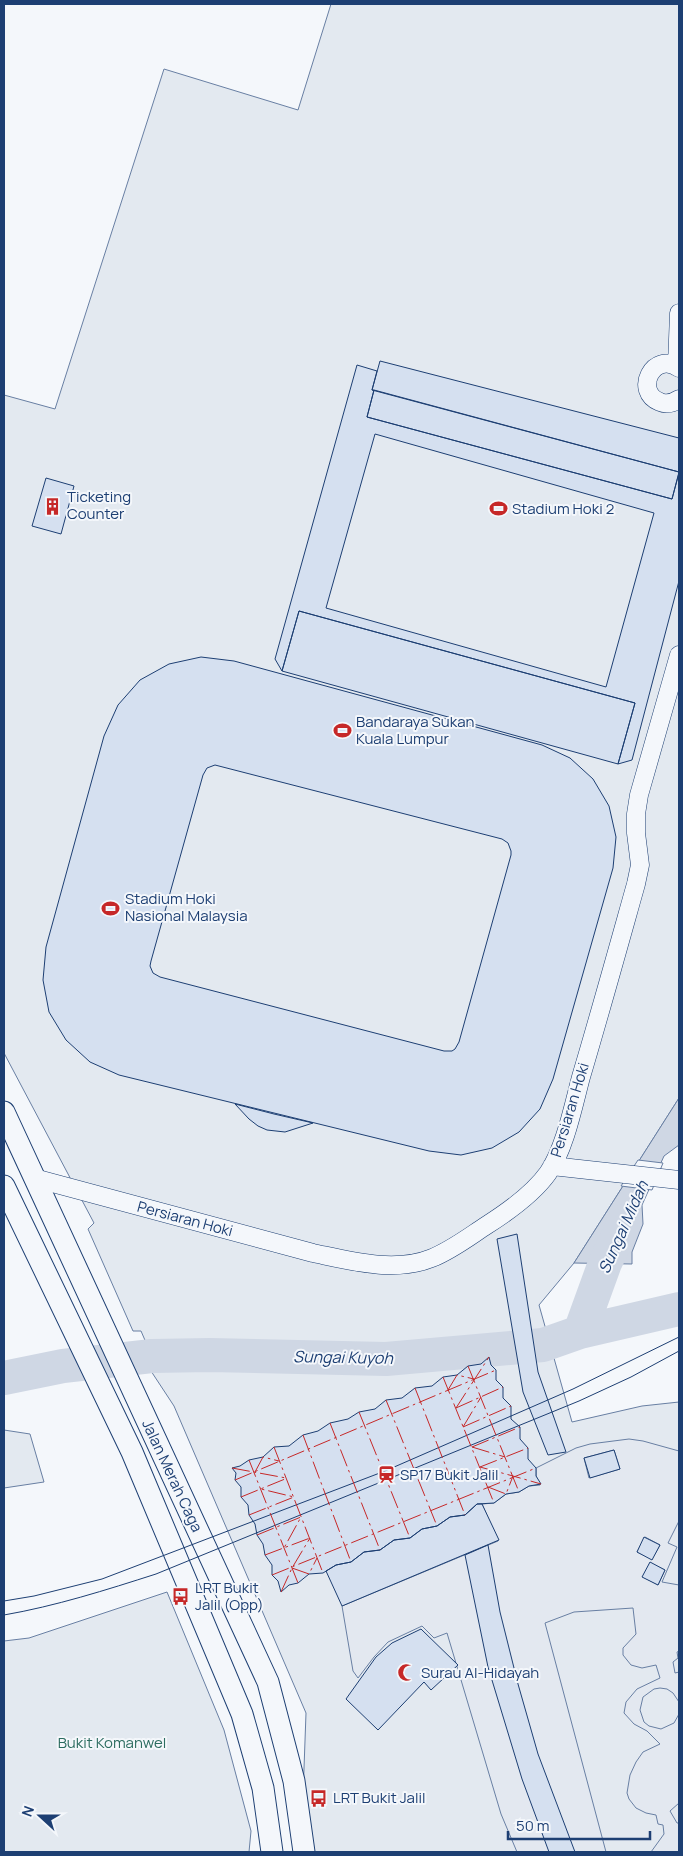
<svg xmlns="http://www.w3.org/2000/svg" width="683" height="1856" font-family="Manrope,sans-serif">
	<rect width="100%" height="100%" fill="#f4f7fb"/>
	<path fill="#e3e9f0" stroke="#687fa3" d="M331,4h348v1094l-105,165 -35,42 33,117 70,-16 37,-4v450h-378l5,-139 -132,-307 -25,-38h8l-16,-37h-8l-45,-102 6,-6 -90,-170v-658l51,14 109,-340 134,41z
		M4,1430l26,4 14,48 -40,6z
		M167,1592l57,138 27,101 -2,21h-245v-211l25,-3z"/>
	<path fill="#e3e8f0" stroke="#687fa3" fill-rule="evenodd" d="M629,1439l14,2 36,10v70l-11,22 9,4 -15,35 17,3v66l-2,1 1,6 -5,4 2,11 4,-1v30l-6,-9 -6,-4 -7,-1 -6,1 -11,8 -3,13 4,12 5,4 12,3 13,-6 5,-9v89l-9,8 7,12h2v29h-28l13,-18 -1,-9 -5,-1 -2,-9 -10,-2 -10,-5 -7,-9 -2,-6 3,-18 6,-13 7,-10 17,-8 -13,-13 -13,-7 -10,-11 2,-11 11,-13 23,-11 -4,-13 -14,3 -11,-3 -8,-10v-7l13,-14 -3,-26 -59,4 -29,11 61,229h-89l-16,-38 -54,-181 -13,5 -12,-12 -34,16 -14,15 -16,21 -5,-7 -11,-65 156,-65 -16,-37 12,-1 12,-9 13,-2 10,-6 11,-1 -4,-9v-8l40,-20 14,-4zM614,1450l6,19 -31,9 -5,-20zM645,1537l15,8 -8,14 -15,-7zM650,1563l15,7 -7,15 -15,-8z"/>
	<path fill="#cfd7e4" stroke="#687fa3" d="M679,1098v47l-15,11 -22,49 1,19 -11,28v12l-58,-1z"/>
	<path fill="#f4f7fb" stroke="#687fa3" d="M638,1160l25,3 -11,27 -31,-4z"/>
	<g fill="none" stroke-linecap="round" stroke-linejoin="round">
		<path stroke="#cfd7e4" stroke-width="34" d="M580,1332l25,-69 20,-42
			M4,1378l59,-12 89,-10 58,-1 176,4 157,-14 37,-13 99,-23"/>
	</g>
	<path fill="#d5e0f0" stroke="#1d3f73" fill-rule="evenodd" d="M380,361l299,77v34l-307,-82z
		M357,365l20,6 -5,19h2l-7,27 305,82 7,-26v108l-47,179 -14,4 17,-61 -336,-92 -17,60 -7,-12zM375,434l279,79 -48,174 -280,-79z
		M374,390l305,82 -7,27 -305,-82z
		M46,478l28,8 -13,48 -29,-8z
		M299,611l336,92 -17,61 -336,-93z
		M201,657l33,4 308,84 28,13 23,21 16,27 7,31 -3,31 -60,211 -13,30 -21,23 -27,16 -31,7 -32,-4 -310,-76 -29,-13 -24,-22 -17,-28 -6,-32 3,-33 58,-211 14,-31 22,-25 29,-16zM215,765l287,74 6,4 3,8v4l-52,187 -4,7 -3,2h-8l-284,-74 -7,-4 -3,-7 1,-5 52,-186 4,-7z
		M235,1104l39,10 39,9 -28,9 -18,-2 -9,-4 -9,-7z
		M517,1234l21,138 28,80 -18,3 -25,-63 -26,-153z
		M489,1357l2,8 5,5v10l7,7v11l8,8v13l9,8v12l8,9v11l8,9v8l5,8 -12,2 -10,6 -13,2 -12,9 -17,1 -12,11 -15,2 -13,9 -15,3 -12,9 -16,2 -14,10 -16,2 -13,10 -15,3 -13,8 -14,1 -11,9 -9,2 -8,7 -3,-11 -6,-6v-10l-7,-10 -2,-11 -6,-9 -2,-11 -6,-9 -1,-10 -7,-8v-10l-6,-7 1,-7 -4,-5 8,-2 9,-6 14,-3 11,-10 15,-1 14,-11 15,-4 12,-8 18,-4 11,-7 16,-3 11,-9 16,-2 13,-10 17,-2 11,-9 14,-2 11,-9 13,-2z
		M614,1450l6,19 -30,9 -6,-20z
		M477,1504h5l17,36 -157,66 -16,-35 10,-6 15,-3 13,-10 16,-2 14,-10 16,-2 12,-9 15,-3 13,-9 15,-2z
		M644,1537l16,8 -8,15 -15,-8z
		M488,1545l12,67 18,72 20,70 37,98h-26l-27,-73 -34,-112 -23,-112z
		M650,1562l15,8 -7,15 -16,-8z
		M421,1629l37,36 -27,25 -7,-8 -46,48 -32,-31 30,-42 16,-14z"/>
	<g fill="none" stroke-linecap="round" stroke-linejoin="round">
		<defs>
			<path id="minor" d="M677,366l2,-53
				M679,368c-26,-18 -46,24 -19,34 7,3 13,1 19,-3
				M552,1166l127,14
				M34,1178l279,75c38,8 82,20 119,5 20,-8 38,-22 55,-33 22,-14 46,-31 61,-52 17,-25 25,-66 33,-96 19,-64 37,-129 55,-193l4,-19 -4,-32v-19l3,-19 40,-140"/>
			<path id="tertiary" d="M4,1112l264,570 26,99 10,71
				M4,1186l128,266 110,262 21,74 9,64"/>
		</defs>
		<use href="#minor" stroke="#1d3f73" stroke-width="19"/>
		<use href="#tertiary" stroke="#1d3f73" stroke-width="23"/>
		<use href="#minor" stroke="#f4f7fb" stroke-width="18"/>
		<use href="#tertiary" stroke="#f4f7fb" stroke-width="21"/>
		<path stroke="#1d3f73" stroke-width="1" d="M4,1601l30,-5 68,-17 283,-108 188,-82 106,-52
			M4,1615c52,-9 102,-25 152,-41l423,-173 52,-24 48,-26"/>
		<path stroke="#c62828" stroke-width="1" stroke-dasharray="18 4 2.5 4" stroke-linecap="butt" d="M468,1366l51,126
			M443,1377l51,126
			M415,1388l50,127
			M448,1390l9,-15 17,4
			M386,1400l51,126
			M456,1408l33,-51
			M456,1408l47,-21
			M359,1412l51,126
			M330,1423l50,127
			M463,1427l48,-21
			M463,1427l18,-30
			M303,1435l48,127
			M274,1447l49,126
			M472,1447l48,-20
			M472,1447l33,10
			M249,1460l49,123
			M480,1467l48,-19
			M480,1467l33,9
			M232,1468l54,10
			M255,1472l8,-15 16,4
			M235,1480l261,-110
			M488,1487l18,7 7,-18 28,8
			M241,1497l44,-18
			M249,1515l45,-18 -33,-8
			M257,1535l44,-18 -17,31
			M265,1555l45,-17
			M292,1568l17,6 8,-16
			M272,1575l264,-107
			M281,1592l11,-24 18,-30"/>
	</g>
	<defs>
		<symbol id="building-bare" viewBox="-9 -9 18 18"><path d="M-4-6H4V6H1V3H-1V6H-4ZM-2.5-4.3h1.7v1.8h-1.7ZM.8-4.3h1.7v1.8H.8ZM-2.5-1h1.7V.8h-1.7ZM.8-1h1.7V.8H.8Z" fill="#c62828" stroke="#f4f7fb" stroke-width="2.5" paint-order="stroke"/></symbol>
		<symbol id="stadium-bare" viewBox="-9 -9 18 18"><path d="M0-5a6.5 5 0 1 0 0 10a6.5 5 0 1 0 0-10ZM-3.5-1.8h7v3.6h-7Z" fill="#c62828" stroke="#f4f7fb" stroke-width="2.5" paint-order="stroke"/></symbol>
		<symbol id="station-bare" viewBox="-9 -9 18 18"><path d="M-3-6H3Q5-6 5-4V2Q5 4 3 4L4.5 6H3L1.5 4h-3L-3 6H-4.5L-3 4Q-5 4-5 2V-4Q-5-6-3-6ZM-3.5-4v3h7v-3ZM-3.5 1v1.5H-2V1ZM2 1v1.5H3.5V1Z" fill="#c62828" stroke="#f4f7fb" stroke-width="2.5" paint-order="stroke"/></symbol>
		<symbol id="bus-bare" viewBox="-9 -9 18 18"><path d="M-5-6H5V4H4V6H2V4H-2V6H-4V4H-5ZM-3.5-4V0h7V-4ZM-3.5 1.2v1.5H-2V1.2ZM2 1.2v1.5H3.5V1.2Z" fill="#c62828" stroke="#f4f7fb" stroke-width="2.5" paint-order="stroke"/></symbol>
		<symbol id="mosque-bare" viewBox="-9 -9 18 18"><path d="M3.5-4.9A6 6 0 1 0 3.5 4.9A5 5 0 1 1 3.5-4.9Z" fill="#c62828" stroke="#f4f7fb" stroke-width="2.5" paint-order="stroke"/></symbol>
	</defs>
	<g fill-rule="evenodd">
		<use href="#building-bare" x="40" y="494" width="25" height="25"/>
		<use href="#stadium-bare" x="486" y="496" width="25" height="25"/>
		<use href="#stadium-bare" x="330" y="718" width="25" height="25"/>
		<use href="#stadium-bare" x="98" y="896" width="25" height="25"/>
		<use href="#station-bare" x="374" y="1462" width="25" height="25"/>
		<use href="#bus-bare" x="168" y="1584" width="25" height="25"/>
		<use href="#mosque-bare" x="394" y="1660" width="25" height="25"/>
		<use href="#bus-bare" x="306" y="1786" width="25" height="25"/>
	</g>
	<g text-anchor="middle" stroke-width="4" stroke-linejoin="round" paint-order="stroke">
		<g font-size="15" fill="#1d3f73" stroke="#f4f7fb" text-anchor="start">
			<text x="67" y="502">Ticketing<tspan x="67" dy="17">Counter</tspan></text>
			<text x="512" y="514">Stadium Hoki 2</text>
			<text x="356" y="727">Bandaraya Sukan<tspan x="356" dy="17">Kuala Lumpur</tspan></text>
			<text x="125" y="904">Stadium Hoki<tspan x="125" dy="17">Nasional Malaysia</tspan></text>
			<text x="400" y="1480">SP17 Bukit Jalil</text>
			<text x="195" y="1593">LRT Bukit<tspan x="195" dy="17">Jalil (Opp)</tspan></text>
			<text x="421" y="1678">Surau Al-Hidayah</text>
			<text x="333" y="1803">LRT Bukit Jalil</text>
		</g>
		<g font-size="15" fill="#1d3f73" stroke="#f4f7fb">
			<text transform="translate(570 1110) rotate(-73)" y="5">Persiaran Hoki</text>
			<text transform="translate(185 1219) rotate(15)" y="5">Persiaran Hoki</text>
			<text transform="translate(172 1476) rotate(65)" y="5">Jalan Merah Caga</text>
		</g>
		<g font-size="15" fill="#2c6c60" stroke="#f4f7fb">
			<text x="112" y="1748">Bukit Komanwel</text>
		</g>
		<g font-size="16" font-style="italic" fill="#1d3f73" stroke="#f4f7fb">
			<text transform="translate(623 1227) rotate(-66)" y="6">Sungai Midah</text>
			<text transform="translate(343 1357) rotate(1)" y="6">Sungai Kuyoh</text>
		</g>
	</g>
	<rect width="683" height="1856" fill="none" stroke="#1d3f73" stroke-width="10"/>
	<g transform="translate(40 1816) rotate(291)" stroke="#f4f7fb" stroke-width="4" paint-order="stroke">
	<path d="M0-4L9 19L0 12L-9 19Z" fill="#1d3f73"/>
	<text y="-8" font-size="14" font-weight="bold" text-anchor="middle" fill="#1d3f73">N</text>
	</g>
	<path d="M508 1831v8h142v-8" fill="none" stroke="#1d3f73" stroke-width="2.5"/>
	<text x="516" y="1831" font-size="15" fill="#1d3f73" stroke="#f4f7fb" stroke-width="4" paint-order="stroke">50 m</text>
</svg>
